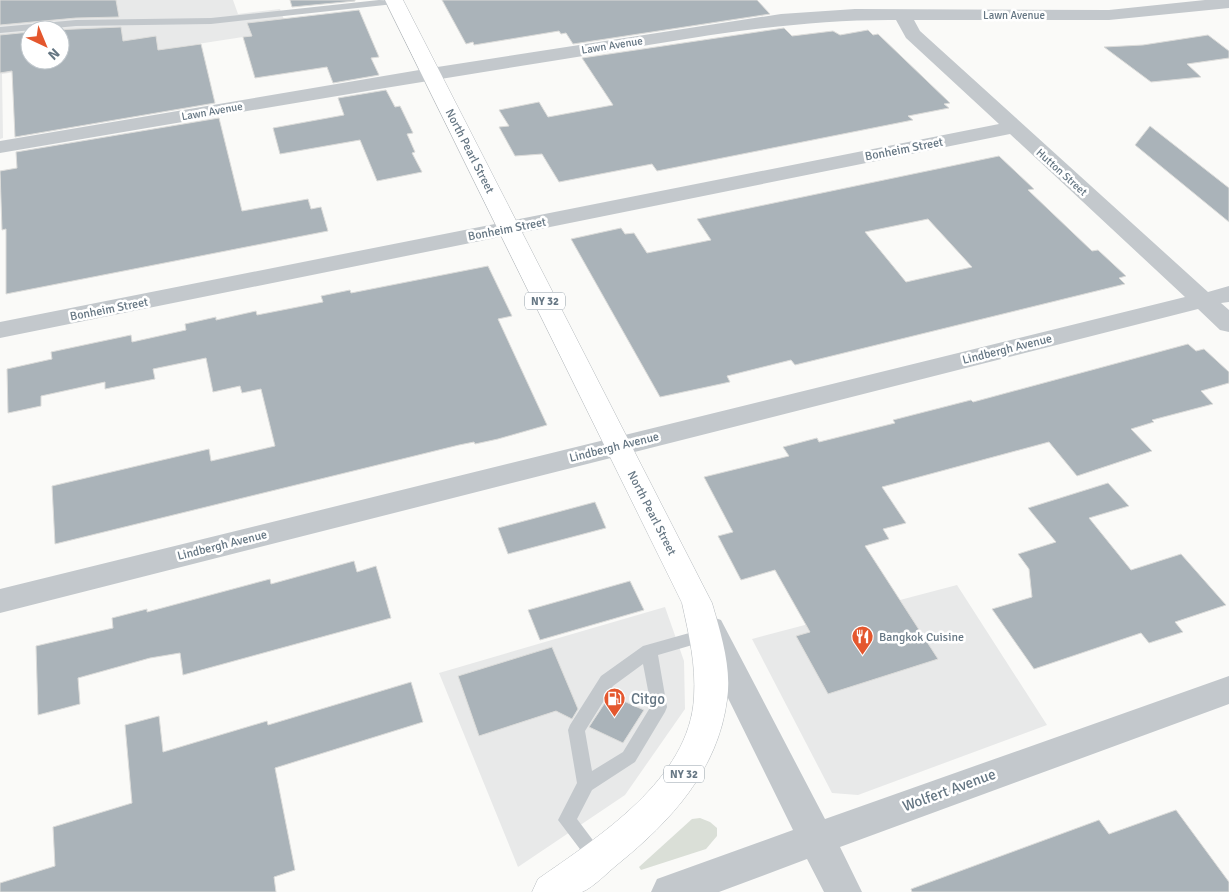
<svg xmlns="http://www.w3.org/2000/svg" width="1229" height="892" font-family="Signika,sans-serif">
	<rect width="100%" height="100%" fill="#fafaf8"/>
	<path fill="#e8e9e9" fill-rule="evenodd" d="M0,0h233l5,14 42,-5 8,21 -286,44 1,64 -3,1zM30,30h30v30h-30z
		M957,585l90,140 -189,70 -26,-2 -80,-154z
		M665,607l19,54 1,48 -60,86 -107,72 -79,-194z"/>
	<path fill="#dadfd7" d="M700,818l10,4 7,6v8l-11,13 -65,21 -2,-3 53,-48z"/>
	<path fill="#aab3b9" stroke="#dcdcda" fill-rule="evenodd" d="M0,0h116l3,17 -43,1 -76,7z
		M290,0h65v1l-63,6z
		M442,0h315l13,14 -197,30 -7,-11 -5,1 -2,-3 -85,14 -1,-3 -7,2z
		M359,10l20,47 -8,1 8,17 -46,8 -6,-16 -72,11 -12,-41 9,-1 -5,-13z
		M121,27l2,14 33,-5 2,14 43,-6 14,59 -200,34 -3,-66 -12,2v-38l30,-3v28h30v-30h-7z
		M784,28l8,8 41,-5 7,4 28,-5 5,5 5,-1 72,69 -6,1 5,4 -41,8 5,4 -256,51 -5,-7 -93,18 -17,-28 -27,2 -16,-29 10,-1 -10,-16 40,-8 9,15 65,-12 -31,-47z
		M1208,35l21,16v7l-42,6 14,13 -50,5 -47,-35 39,-2z
		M386,90l9,17 5,-1 13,27 -6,1 8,18 -3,1 10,19 -45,9 -17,-41 -80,14 -7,-26 71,-13 -6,-17z
		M219,118l23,93 66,-12 3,10 10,-2 7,24 -322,63v-65l-4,1 -2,-59 17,-3 -1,-16z
		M1150,126l79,62v34l-94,-77z
		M999,156l35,33 -6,1 64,61 6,-1 28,26 -7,2 6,6 -330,81 -4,-5 -64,16 3,6 -70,15 -89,-158 50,-11 4,6 9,-1 13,20 64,-13 -14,-21zM928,219l44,48 -66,15 -41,-50z
		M488,266l24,50 -14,3 49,106 -49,14 -23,5 -1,-2 -15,3 -61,15 -343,84 -3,-58 157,-37 2,12 64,-15 -14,-57 -19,4 -2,-7 -27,6 -7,-34 -53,11 2,10 -50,10v-7l-64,14v10l-33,7 -1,-44 45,-10 -1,-7 80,-17 1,7 54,-12 -1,-6 31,-7v3l40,-9 1,4 66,-13 -2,-6 29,-6 1,3z
		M1188,344l8,7 8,-2 25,23v11l-28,8 12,13 -61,16 2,2 -23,7 21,22 -75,25 -28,-34 -167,45 24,36 -23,6 6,10 -24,7 73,113 -110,35 -32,-58 14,-4 -35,-62 -34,10 -23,-44 15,-4 -29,-55 85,-21 -6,-9 34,-9 2,4 76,-19 -2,-3 78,-20 2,2z
		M1108,483l21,23 -40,12 42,52 50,-16 45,51 -51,17 8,10 -34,11 -8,-10 -107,36 -42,-60 40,-12 -3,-28 -11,-15 38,-12 -28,-34z
		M595,502l11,26 -98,26 -10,-26z
		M354,561l3,11 19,-6 15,52 -208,57 -3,-22 -30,5 -72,20 2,26 -42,11 -2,-69 77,-18 -1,-10 35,-9v3l123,-33 1,5z
		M630,581l14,29 -104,30 -12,-30z
		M552,647l26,62 -6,10 -16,-8 -77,25 -21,-60z
		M411,682l12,40 -148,46 20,102 -21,7 2,15h-276v-9l55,-17 -2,-39 79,-24 -7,-78 34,-9 4,36 104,-31 1,4z
		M610,695l34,15 -21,33 -34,-16z
		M1176,810l53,72v10h-317l-1,-3 188,-69 10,14z"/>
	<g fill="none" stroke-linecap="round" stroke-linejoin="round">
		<defs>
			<path id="primary" d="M385,0h18l309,603c9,31 20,65 15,97 -9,70 -56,121 -109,164 -10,8 -24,23 -36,28 -10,0 -38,0 -50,0l6,-13c60,-42 152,-100 156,-182 2,-33 -5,-62 -12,-94z"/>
		</defs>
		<use href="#primary" stroke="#b5babe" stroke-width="1"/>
		<path fill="#c3c8cc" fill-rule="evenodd" d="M379,0l19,1 -4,3 -183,20 -135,2 -76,7v-6l76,-7 135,-2z
			M707,628l6,1 2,5 -2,5 -55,16 9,52 -2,5 -30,50 -43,28 -15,29 30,40 -3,6 -6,3 -6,-3 -34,-45 19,-37 -9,-53 2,-5 31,-49 42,-30zM643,664l8,42 -28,46 -31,19 -7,-40 28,-45z"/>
		<path fill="#c3c8cc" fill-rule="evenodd" d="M1205,0h24v8l-120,12h-195l6,11 288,261 21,-6v16l-8,1 8,7v22l-9,-2 -22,-21 -1198,304v-24l1185,-292 -175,-163 -1010,204v-16l999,-198 -93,-86 -10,-18c-116,-1 -230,23 -344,41 -184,29 -368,61 -552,92v-12l431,-73 350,-54 74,-5 254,1z
			M710,616l11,4 104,199 404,-143v28l-389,143 22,45h-38l-17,-33 -88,33h-68l6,-13 136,-49 -99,-201 5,-9z"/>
		<use href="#primary" fill="#fff" fill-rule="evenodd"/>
	</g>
	<defs>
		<symbol id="restaurant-pin" viewBox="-11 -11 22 30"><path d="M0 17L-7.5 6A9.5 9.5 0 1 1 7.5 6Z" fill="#e4572e" stroke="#fff"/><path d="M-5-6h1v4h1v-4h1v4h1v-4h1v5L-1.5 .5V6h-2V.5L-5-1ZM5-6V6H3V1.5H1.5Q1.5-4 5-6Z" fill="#fff"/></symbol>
		<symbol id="fuel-pin" viewBox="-11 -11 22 30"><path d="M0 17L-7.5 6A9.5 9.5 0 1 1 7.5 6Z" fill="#e4572e" stroke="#fff"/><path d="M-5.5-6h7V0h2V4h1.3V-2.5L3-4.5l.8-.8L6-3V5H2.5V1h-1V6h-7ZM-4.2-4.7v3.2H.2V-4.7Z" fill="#fff"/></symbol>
	</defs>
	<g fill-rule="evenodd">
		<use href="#restaurant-pin" x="850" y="624" width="25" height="34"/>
		<use href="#fuel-pin" x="602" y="686" width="25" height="34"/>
	</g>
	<g text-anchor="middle" stroke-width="5" stroke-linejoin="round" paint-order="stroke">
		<g font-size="11" fill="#657683" stroke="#fff">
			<text x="1014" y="19">Lawn Avenue</text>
			<text transform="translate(612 45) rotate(-9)" y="4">Lawn Avenue</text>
			<text transform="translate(212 111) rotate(-10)" y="4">Lawn Avenue</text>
			<text transform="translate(1062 172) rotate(42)" y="4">Hutton Street</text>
		</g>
		<g fill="#fff" stroke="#939fa8" stroke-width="1">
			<rect x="525" y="292.5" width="40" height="17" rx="4"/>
			<rect x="664" y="765.5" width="40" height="17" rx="4"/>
		</g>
		<g font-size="11" font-weight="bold" fill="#657683">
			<text x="545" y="305">NY 32</text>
			<text x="684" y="778">NY 32</text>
		</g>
		<g font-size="12" fill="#657683" stroke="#fff">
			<text transform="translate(904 149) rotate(-11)" y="4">Bonheim Street</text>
			<text transform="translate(470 151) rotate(63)" y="4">North Pearl Street</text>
			<text transform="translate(507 229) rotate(-11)" y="4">Bonheim Street</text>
			<text transform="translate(109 309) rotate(-11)" y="4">Bonheim Street</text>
			<text transform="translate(1007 349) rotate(-14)" y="4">Lindbergh Avenue</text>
			<text transform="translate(614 447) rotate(-14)" y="4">Lindbergh Avenue</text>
			<text transform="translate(652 513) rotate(63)" y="4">North Pearl Street</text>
			<text transform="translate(222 545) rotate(-14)" y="4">Lindbergh Avenue</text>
		</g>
		<g font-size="12" fill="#657683" stroke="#fff" text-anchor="start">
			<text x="879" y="641">Bangkok Cuisine</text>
		</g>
		<g font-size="15" fill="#657683" stroke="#fff" text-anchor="start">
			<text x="631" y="704">Citgo</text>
		</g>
		<g font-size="15" fill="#657683" stroke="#fff">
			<text transform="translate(949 790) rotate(-20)" y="5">Wolfert Avenue</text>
		</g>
	</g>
	<g transform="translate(45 45) rotate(136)"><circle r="24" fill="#ffffff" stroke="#c1c8cd"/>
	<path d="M0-4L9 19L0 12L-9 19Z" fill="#e4572e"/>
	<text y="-8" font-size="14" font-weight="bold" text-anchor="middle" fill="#657683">N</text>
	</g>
</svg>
